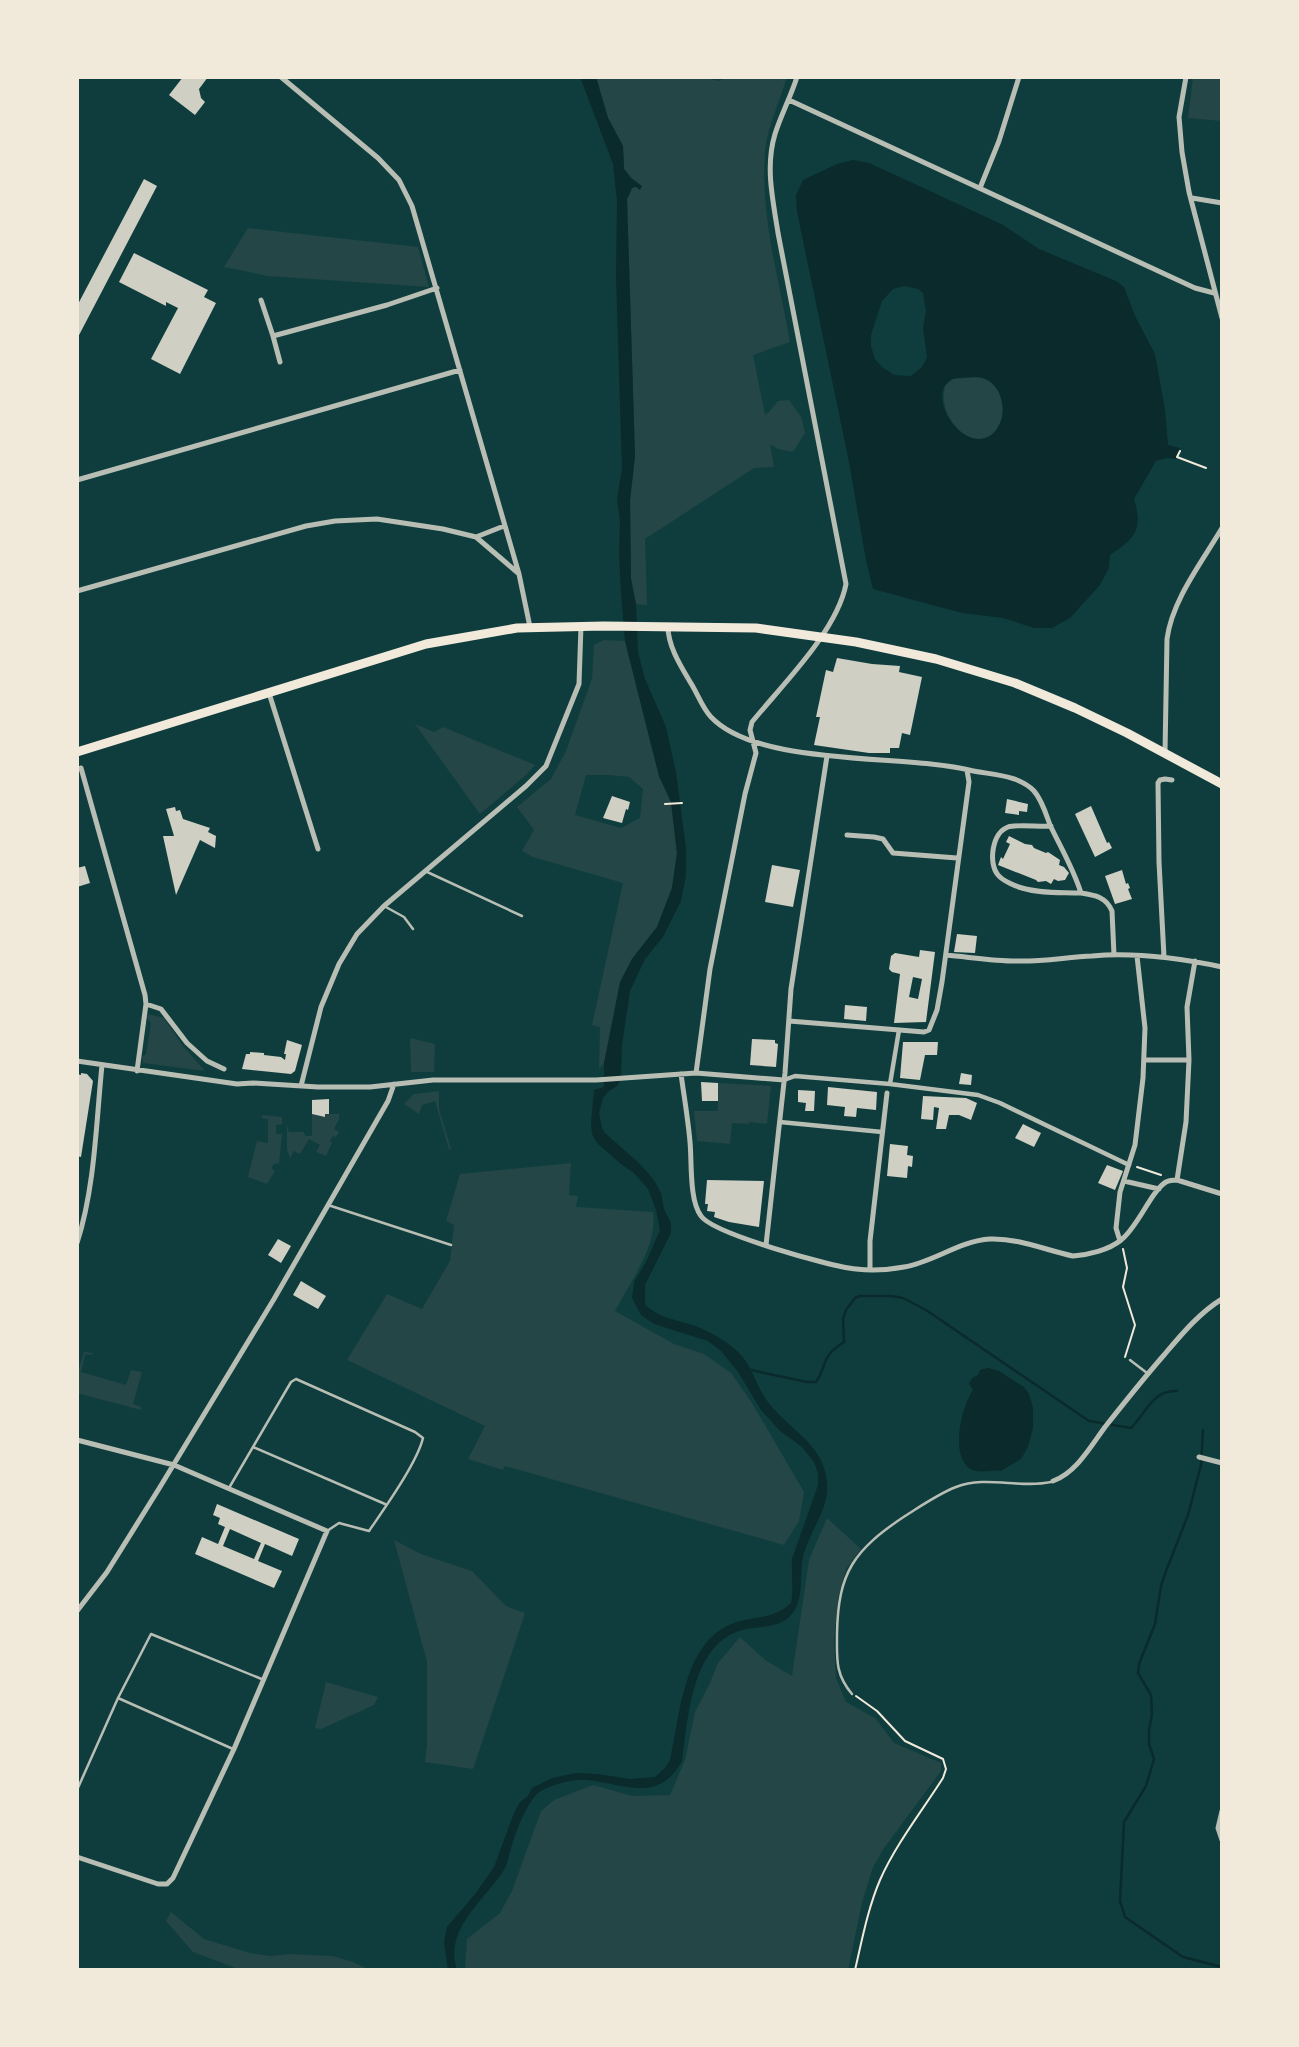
<svg xmlns="http://www.w3.org/2000/svg" width="1299" height="2047" font-family="Cabin,sans-serif">
	<rect width="100%" height="100%" fill="#0f3d3e"/>
	<path fill="#244646" fill-rule="evenodd" d="M596,77h104l20,4 6,-4h61c-6,19 -18,49 -21,67 -8,65 13,134 24,198l-37,13 12,60 5,-4 8,-10 11,-1 12,17 4,16 -12,19 -15,-3 -8,-5 4,23 -20,1 -109,71 2,66 -11,-1 -5,-25 -1,-79 5,-44 -8,-257 8,-17 -11,-13 -1,-23 -15,-28z
		M1193,77h29v44l-34,-3z
		M248,228l170,19 11,40 -161,-11 -44,-9z
		M981,377c10,3 15,9 19,18 4,8 4,14 2,22 -14,48 -67,8 -57,-31l8,-7z
		M604,640l21,1 34,135 12,26 6,51 -5,35 -15,39 -25,32 -11,23 -13,64 -4,17 -5,6 1,-42 -8,-2 31,-142 -90,-26 -11,-6 12,-21 -17,-23 34,-28 15,-28 26,-72 2,-34zM586,775h24l19,2 14,12 -3,29 -19,10 -46,-13z
		M415,724l19,8 9,-5 92,38 -8,9 -47,40z
		M148,1014l16,4 19,28 22,25 -62,-8 -1,-6 4,-3 5,-31 -4,-5z
		M410,1038l25,6 -1,28h-23z
		M718,1083l53,3 -4,38 -18,-2v2l-17,-1 -2,21 -33,-3 -3,-30h24z
		M439,1091v18l12,40h-2l-14,-48 -13,4 -3,9 -15,-10 10,-10z
		M312,1114l12,3 1,-3h14v5l-5,10 5,3 -3,5 -3,-1 -3,5 2,2 -6,13 -10,-4 4,-7 -11,-6 -9,15 -6,-3 -4,7 -3,-9v-24l2,7h14l3,4h6z
		M262,1115l20,2v7l-6,1v9h6l-3,30 -4,-1 -4,5 4,3 -8,13 -19,-7 9,-36 11,2v-24l-6,-1z
		M571,1163l-2,32 9,1 -2,11 77,5c5,34 -23,70 -38,99l59,33 30,10 27,19 21,30 52,89 -5,29 -15,24 -279,-79 -2,4 -35,-11 17,-33 -138,-66 40,-66 35,15 28,-48 4,-36 -8,-4 14,-47z
		M84,1352l9,1 -1,2 -7,-1 -4,18 45,13 5,-15 11,2 -9,32 8,3v3l-64,-17v-18z
		M827,1518l34,31 -15,20 -8,30 -4,41 2,38 10,24 29,16 19,25 47,20v8l-57,77 -11,19 -11,36 -14,67h-383l2,-31 33,-26 12,-22 29,-80 13,-11 39,-15 39,11 38,-1 15,-35 10,-48 14,-27 9,-22 22,-26 25,23 27,16 17,-116z
		M394,1540l27,14 51,17 34,35 19,7 -52,156 -48,-7 2,-18v-82z
		M326,1682l52,15 -4,8 -53,24 -6,-1z
		M171,1912l33,27 46,14 20,3 21,-2 41,2 21,6 17,8h-129l-48,-18 -27,-31z"/>
	<path fill="#0a2a2b" fill-rule="evenodd" d="M580,77h16l12,41 15,28 1,23 7,9 11,8 -2,4 -4,-3 -4,1 -5,11 8,257 -5,44 1,79 5,25 2,48 7,27 21,48 10,45 10,76v28l-5,25 -18,36 -18,22 -15,32 -8,54 -1,33 -4,8 -8,5 -6,7 -4,15 3,15 3,5 35,31 14,16 7,13 3,16 7,14v10l-26,52v19c13,15 35,16 53,23 16,7 32,16 44,29 11,13 15,32 26,46 24,31 62,45 59,90 -2,22 -19,43 -24,65 -4,19 2,45 -14,60 -13,13 -34,8 -50,14 -48,16 -51,89 -57,130 -24,44 -59,22 -95,19 -10,-1 -23,2 -32,5 -6,2 -15,5 -19,10 -12,14 -20,36 -25,53 -2,7 -3,14 -6,20 -19,32 -62,60 -48,102h-9l-4,-28 3,-15 29,-34 18,-26 20,-54 6,-11 8,-6 4,-8 20,-10 24,-5 22,1 32,5 25,-2 10,-9 5,-8c10,-42 12,-111 57,-134 24,-12 44,-4 64,-23 3,-14 0,-29 1,-44l26,-74v-12l-4,-11 -12,-15 -22,-16 -19,-21 -23,-38 -17,-21 -13,-10 -54,-17 -13,-9 -9,-17 2,-16 12,-20 14,-32 -4,-20 -8,-21 -14,-16 -13,-9 -24,-21 -5,-9 -1,-11 3,-33 10,-3v-24l16,-81 12,-23 25,-32 15,-39 5,-35 -6,-51 -12,-26 -34,-135 -4,-48 -2,-40 1,-32 -3,-22 5,-30 -6,-192 1,-76 -4,-37z
		M853,160l16,3 61,28 73,34 36,24 77,32 8,6 11,29 20,38 10,56 3,35 12,3 -4,11 -9,-1 -11,3 -22,38c9,30 2,39 -24,56l-1,13 -9,17 -30,33 -18,10h-18l-31,-10 -41,-5 -89,-24 -7,-29 -17,-98 -52,-250 -1,-17 7,-15 34,-16zM904,286l14,3 5,4 3,18 -3,17 4,30 -5,9 -11,9 -17,-1 -12,-8 -7,-8 -4,-13v-11l11,-34 11,-12zM974,377c38,0 37,63 4,62 -24,-1 -47,-42 -30,-57 6,-6 18,-4 26,-5z
		M988,1368l11,3 25,16 5,7 4,14v20l-5,19 -7,12 -20,12c-11,-2 -22,4 -32,-3 -19,-14 -7,-62 4,-78l-4,-6 3,-6 6,-3 2,-5z"/>
	<g fill="none" stroke-linecap="round" stroke-linejoin="round">
		<path stroke="#0a2a2b" stroke-width="2.5" d="M746,1369l61,13h9c13,-19 3,-24 28,-40l-1,-23 3,-9 9,-12 5,-2h32l11,2 23,12 163,111 42,7c15,-15 22,-39 46,-37
			M1203,1430l-2,35 -13,50 -22,56 -5,15 -6,38 -16,40 -1,9 13,22 1,19 -3,16v14l5,15 -8,27 -22,36 -4,79 5,16 58,40 39,10"/>
	</g>
	<path fill="#cfcfc3" fill-rule="evenodd" d="M183,77h25l-9,12 2,9 4,4 -10,13 -26,-20z
		M144,179l13,7 -80,153v-33z
		M134,253l74,37 -4,7 12,6 -36,71 -29,-15 27,-51 -12,-6v4l-47,-24z
		M837,658l35,6 28,2 -1,6 23,5 -12,58 -8,-2 -3,15h-9v5h-21l-55,-8 6,-28h-4l10,-47 7,2z
		M612,796l18,6 -2,8 -2,-1 -4,14 -19,-5z
		M1007,799l21,5 -1,8 -8,-1v4l-14,-2z
		M1091,806l16,37 2,-1 3,6 -17,9 -20,-43z
		M175,807l1,4 4,-1 3,9 27,9 -2,4 8,4 -1,12 -15,-8 -24,55 -13,-59h11l-8,-27z
		M1009,836l16,8 7,1 2,3 12,5 2,-1 12,8 -1,5 5,2 5,6 -4,7 -7,1 -4,-2 -3,5 -5,-3 -8,1 -2,-2 -38,-15 3,-8 2,2 7,-15 -4,-2z
		M772,865l28,5 -7,37 -28,-5z
		M85,866l5,17 -13,4v-19z
		M1122,870l4,14 2,-1 2,5 -2,1 4,10 -17,5 -10,-28z
		M957,934l20,2 -2,17 -21,-1z
		M920,950l15,2 -9,70 -32,1 6,-49 -8,-2 -3,-3 2,-13 4,-3 24,4zM913,977l9,2 -4,20 -9,-2z
		M845,1005l22,2 -1,14 -22,-2z
		M752,1039l23,1v3l3,1 -2,23 -26,-2z
		M287,1040l15,5 -7,26 -4,3 -49,-5 4,-15h4v-2l14,1v2l17,2 4,3 1,-6h-2z
		M903,1042h35l-1,13h-12l-5,25 -20,-2z
		M81,1073l6,1 6,7 -12,76 -4,-1v-82l4,1z
		M961,1073l11,2 -1,10 -12,-1z
		M701,1082l17,1v18h-16z
		M828,1087l49,5 -1,18 -19,-2 -1,9 -12,-1 1,-9 -18,-2z
		M798,1090l17,1 -1,20h-9l1,-8 -8,-1z
		M923,1096l43,2 11,5 -6,17 -12,-5h-10l-3,14h-10l3,-21 -5,-1 -1,13 -12,-1z
		M329,1099v15h-4v3l-13,-3v-14z
		M1023,1124l18,9 -7,14 -19,-9z
		M890,1144l18,2 -1,9 6,1 -1,11 -4,-1 -1,12 -20,-2z
		M1107,1165l16,6 -8,19 -17,-7z
		M707,1180l57,1 -5,46 -30,-5 -15,-5 1,-5 -8,-1 1,-7h-3z
		M278,1239l13,7 -10,17 -13,-8z
		M301,1281l25,15 -8,13 -25,-14z
		M217,1504l82,35 -7,17 -27,-12 -7,17 24,10 -8,17 -79,-34 7,-17 16,7 7,-17 -7,-3 2,-6 -7,-3zM230,1529l31,14 -7,16 -31,-13z"/>
	<g fill="none" stroke-linecap="round" stroke-linejoin="round">
		<path stroke="#f1e9da" stroke-width="2" d="M1180,451l-3,6 29,11
			M665,804l17,-1
			M1137,1167l24,8
			M1123,1249l4,19 -4,19 12,38 -10,32
			M855,1970c7,-30 13,-62 25,-90 16,-36 42,-69 63,-102l3,-9 -3,-10 -38,-18 -28,-30 -21,-15"/>
		<path stroke="#b8beb3" stroke-width="2.5" d="M425,871l97,45
			M384,906l20,11 9,12
			M328,1205l123,40
			M1130,1360l17,13
			M253,1447l132,57
			M229,1488l62,-106 5,-3 119,53 8,6c-6,25 -39,71 -54,93l-30,-8 -12,8
			M852,1694c-17,-20 -15,-35 -15,-60 1,-62 17,-84 68,-118 16,-10 33,-22 51,-29 30,-12 64,2 95,-5
			M118,1698l115,51
			M77,1790l41,-92 33,-64 113,46"/>
		<path stroke="#b8beb3" stroke-width="4.5" d="M784,1080l11,-4 95,8 88,11 22,8 129,62
			M890,1084l9,-54
			M780,1122l102,10"/>
		<path stroke="#b8beb3" stroke-width="5" d="M281,77l97,81 21,22 13,26 107,368 11,53
			M1186,77l-7,40 3,35 7,40 33,126
			M789,100l406,188 19,5
			M980,188l19,-47 20,-64
			M1192,198l30,5
			M261,300l12,36 114,-31 50,-17
			M273,336l7,26
			M77,480l383,-110
			M476,537l28,-11
			M77,591l229,-65 29,-5 42,-2 66,10 33,8 42,36
			M668,627c0,20 14,41 24,58 6,10 11,24 19,32 47,50 192,37 258,53 21,5 49,4 65,21 8,9 12,23 16,34 11,23 23,43 31,68 14,2 25,4 31,18l2,44
			M269,693l49,156
			M1165,753l2,-114c5,-39 35,-77 55,-111
			M81,768l64,227 1,9 -9,67
			M1051,826c-11,1 -35,-2 -43,1 -16,6 -20,36 -10,48 5,6 17,11 24,13 19,6 40,4 59,5
			M847,835l27,2 9,2 10,14 64,5
			M946,955c23,2 47,6 70,6 26,1 51,-4 76,-5 44,-4 87,2 130,11
			M1164,957l-5,-95 -1,-79 2,-3 5,-1 7,1
			M146,1004l15,5 26,34 20,18 17,8
			M789,1021l135,11 5,-2 8,-20 5,-28 27,-200 -2,-12
			M1144,1060h45
			M77,1061l160,23 16,-1 65,4h52l63,-7h163l100,-7 88,7
			M696,1073l14,-104 35,-175 11,-41 -6,-23 2,-8c31,-38 85,-91 94,-138l-68,-351c-5,-33 -13,-66 -3,-99 6,-19 16,-38 22,-57
			M681,1074c3,22 7,45 9,68 2,20 -1,58 11,74 11,17 130,51 155,53 16,2 32,1 48,-2 30,-5 55,-26 86,-28 29,-1 55,11 83,17 15,-1 36,-6 48,-16 17,-13 30,-49 45,-58 4,-2 7,-2 11,-2l45,14
			M301,1086l20,-79 18,-43 18,-30 27,-28 142,-120 20,-20 33,-82 2,-58
			M1177,1180l9,-58 3,-62 -2,-53 8,-46
			M1124,1181l35,8
			M1120,1241l-4,-13 4,-36 15,-47 8,-67 2,-50 -8,-72
			M77,1243c18,-56 19,-119 25,-178
			M766,1245l19,-172 6,-84 36,-233
			M870,1270v-29l17,-148
			M77,1440l97,25 153,66 -93,218 -61,129 -6,6h-9l-81,-27
			M1199,1457l23,6
			M1053,1481c23,-8 38,-35 52,-54 19,-24 38,-48 59,-72 17,-20 35,-42 58,-56
			M77,1611l30,-39 53,-85 114,-188 114,-198 6,-17
			M1222,1811l-4,17 4,12"/>
		<path stroke="#f1e9da" stroke-width="9" d="M77,752l349,-108 91,-16 87,-2 152,2 100,14 80,17 79,24 60,25 52,25 95,51"/>
	</g>
	<rect width="1299" height="2047" fill="none" stroke="#f1e9da" stroke-width="158"/>
</svg>
